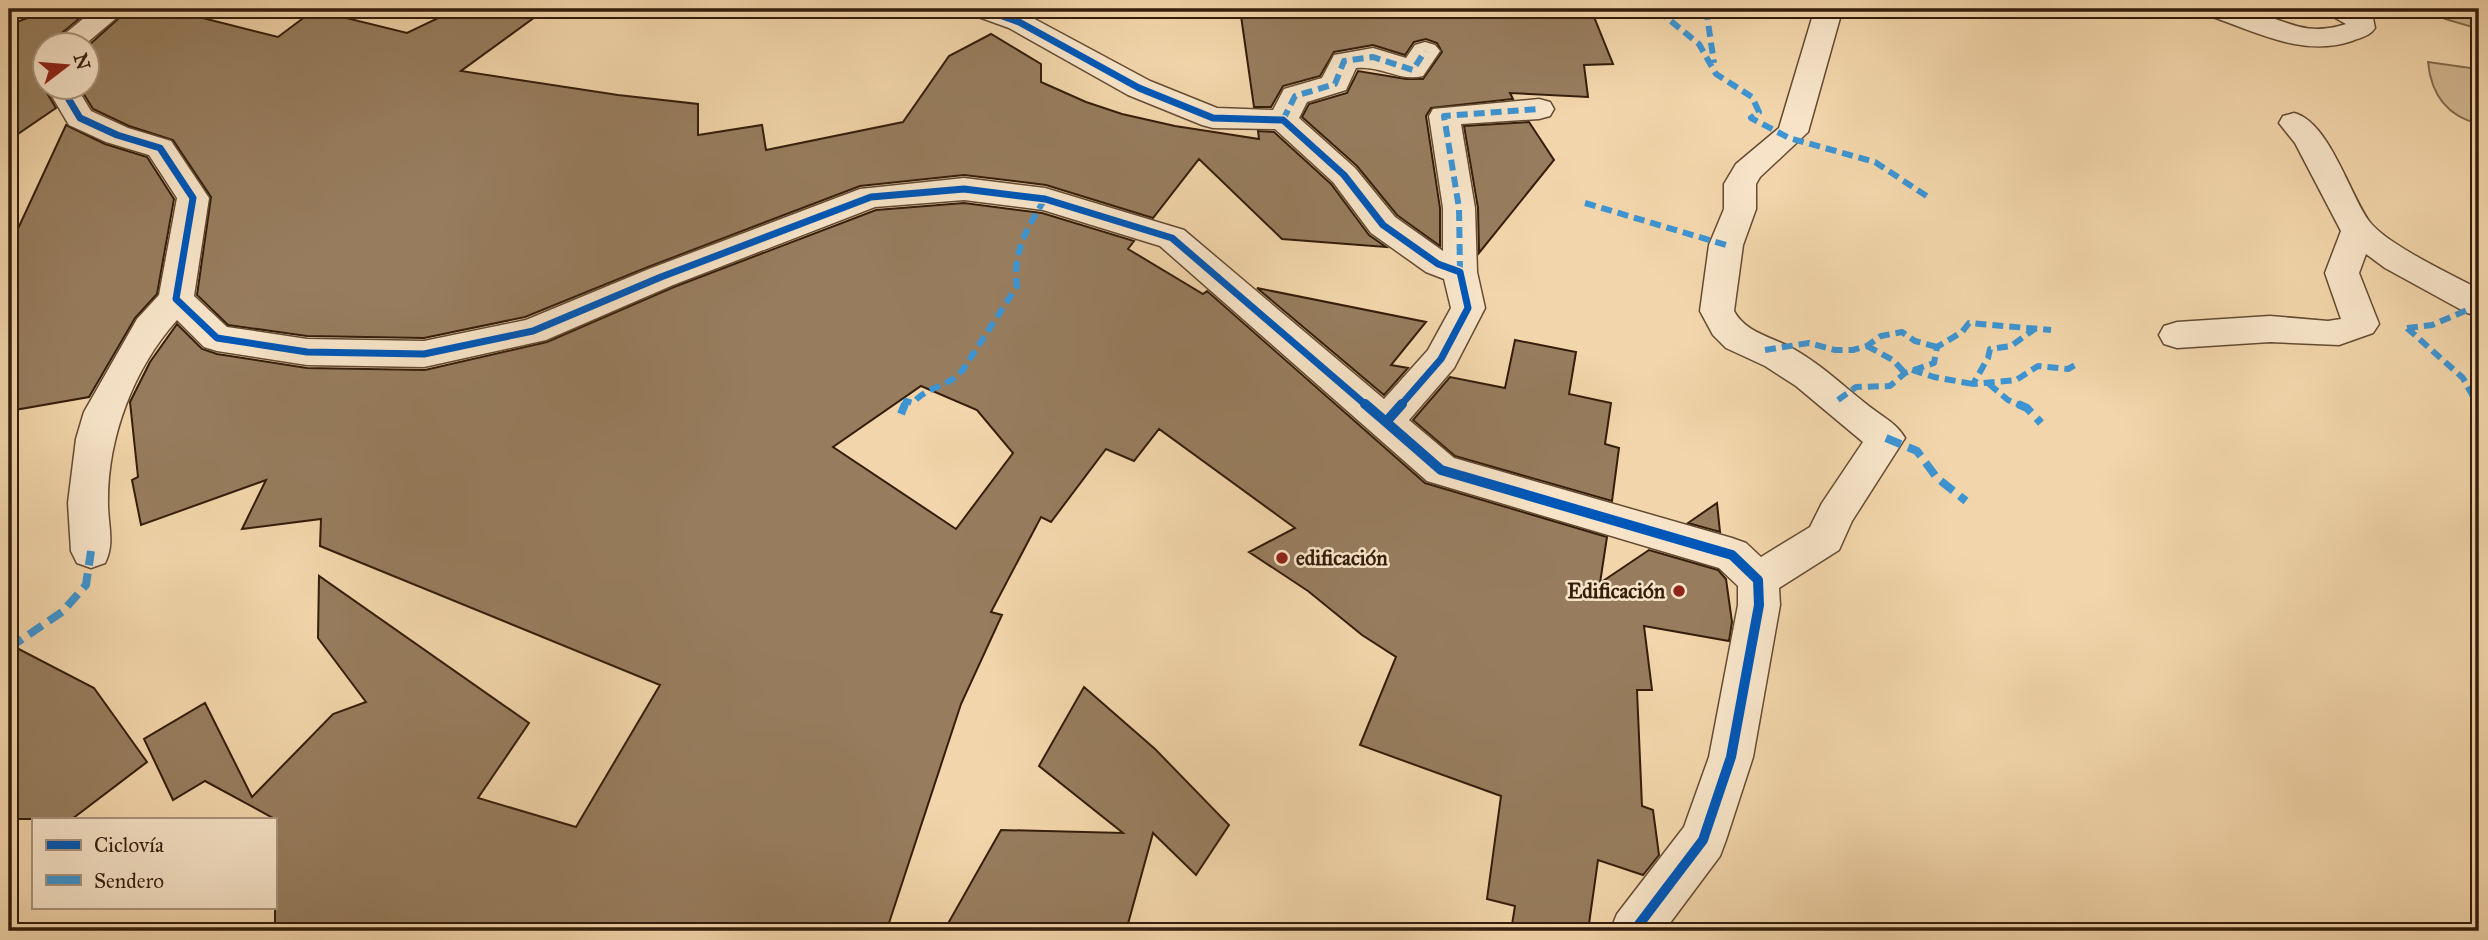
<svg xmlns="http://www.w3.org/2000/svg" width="2488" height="940" font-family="'IM FELL Great Primer',serif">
	<rect width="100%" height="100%" fill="#f2d5aa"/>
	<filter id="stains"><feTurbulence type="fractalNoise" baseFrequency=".00286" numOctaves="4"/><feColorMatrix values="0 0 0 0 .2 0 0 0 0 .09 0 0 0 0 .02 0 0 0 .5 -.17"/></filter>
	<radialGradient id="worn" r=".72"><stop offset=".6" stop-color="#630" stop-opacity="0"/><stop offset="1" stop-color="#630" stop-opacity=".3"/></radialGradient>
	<path fill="#d2b68f" stroke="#836a4d" stroke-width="2" d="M2458,9h21v20l-34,-10 5,-8z
		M2428,62l50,7 1,55c-33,-8 -48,-30 -51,-62z"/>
	<path fill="#977d5e" stroke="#341d0b" stroke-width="2" fill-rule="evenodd" d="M51,9h40l-45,37 -2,42 12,20 -47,32v-115z
		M129,9h71l-9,6 87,22 36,-27 93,23 50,-24h89l-85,62 157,24 80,9v31l64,-10 4,25 137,-28 46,-66 42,-22 50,30v18l45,20 36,12 53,12 84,13 -1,-8 16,1 57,52 38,51 17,12 -104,-8 -83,-80 -46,59 -107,-33 -82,-10 -104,11 -212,81 -123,50 -101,21 -117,-2 -79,-11 -31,-30 14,-98 -38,-57 -44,-14 -36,-17 -13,-21h8v-42z
		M1240,9h262l92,8 19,47 -29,1 4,32 -78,-4 3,6 -82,9 -5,8 14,92v38l-43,-31 -40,-49 -55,-49 7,-13 38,-11 11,-22 48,8h17l19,-27 -5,-9 -11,-4 -12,3 -9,13 -32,-10 -39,7 -14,24 -37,10 -12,21h-17z
		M1529,122l25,38 -75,93 -1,-45 -14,-82z
		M66,125l39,19 42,13 27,42 -17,95 -22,24 -46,79 -80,14v-163z
		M964,203l78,10 92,28 -6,8 75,45 4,-3 218,192 182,54 -7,46 49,-33 69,20 8,9 6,43 -3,19 -85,-15 8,64h-15l5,116 11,4 6,45 -16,20 -45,-15 -10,71h-77l4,-25 -28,-7 14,-103 -141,-51 36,-88 -34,-22 -54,-44 -59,-39 46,-24 -136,-99 -25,32 -28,-12 -55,73 -10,-5 -50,95 11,3 -41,89 -73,222 -23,5h-590v-112l-70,-38 -32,19 -29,-61 61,-36 47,94 81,-83 33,-12 -48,-64 1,-62 210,147 -51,75 98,29 84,-142 -340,-139 1,-27 -79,10 24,-49 -125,45 -9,-45 6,-3 -8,-75 20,-40 27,-38 25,25 15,5 90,14 118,2 122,-28 127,-55 202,-77zM921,386l56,24 36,43 -57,76 -123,-82z
		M1257,288l169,34 -35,43 17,3 -24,27z
		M1515,340l61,12 -7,42 42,9 -6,41 14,4 -7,53 -157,-45 -42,-36 37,-43 55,11z
		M1717,503l3,29 -32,-9z
		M9,644l85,44 53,74 -75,57h-63z
		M1084,687l71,62 74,76 -33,50 -43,-42 -27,98h-125l-55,-4 55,-97 122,3 -84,-67z"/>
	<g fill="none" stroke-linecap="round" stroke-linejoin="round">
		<defs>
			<path id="street" d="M95,9h32l-44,37h-33z
				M969,9h40l20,7 121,65 67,27 56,2 11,-21 38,-11 12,-23 39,-7 33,10 9,-13 10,-3 10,3 5,6 -17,25c-23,6 -42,-11 -67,-8l-10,22 -39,12 -8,16 56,50 40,49 48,34v-43l-14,-92 4,-7 106,-10 11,3 4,7 -4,7 -11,3 -78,5 14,84 2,64 8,36 -31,60 -45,52 45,38 278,80 14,5 15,14 49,-30 12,-24 41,-61 -67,-56 -31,-20 -39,-18 -13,-13 -13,-24 9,-66 15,-36v-25l12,-20 43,-36 33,-110 4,-6 10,-3 10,3 4,6 -32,114 -48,45 -4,7v25l-13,36 -9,66c12,22 38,26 58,37 27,15 49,36 73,55 14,12 31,19 40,35l-53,83 -13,29 -60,38 1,17 -27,152 -27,83 -6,16 -56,75h-54l7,-17 67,-87 25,-70 29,-152v-19l-19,-18 -292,-87 -267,-235 -117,-36 -79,-10 -89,7 -202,78 -127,55 -122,27 -117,-2 -90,-14 -13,-4 -27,-27c-44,49 -70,119 -69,184 0,21 7,40 -3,59l-14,5 -14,-5 -6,-12 -3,-48 8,-64 8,-27 53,-93 22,-24 18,-97 -28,-43 -43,-13 -37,-17 -22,-37h30l14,23 37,17 43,13 38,57 -15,98 33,31 80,12 117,2 102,-21 123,-51 211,-80 104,-11 81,10 139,42 200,169 44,-49 23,-42 -7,-29 -18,-7 -55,-39 -38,-51 -58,-53 -62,-1 -11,-3 -74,-30 -119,-67 -36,-13z
				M2203,9c13,-1 30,-3 43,1 41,9 56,28 100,14l-16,-9 -4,-6h36l11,9 2,10c-5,8 -13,9 -23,13 -50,17 -97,-10 -145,-26z
				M2294,113c35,9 55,80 75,108 17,23 83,54 110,68v27l-12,-3 -82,-45 -19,-14 -7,19 20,51 -6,9 -34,12 -69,-3 -93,6 -13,-4 -5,-9 5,-9 13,-4 93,-6 58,5 13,-2 -16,-46 16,-42 -46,-88 -16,-20 4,-7z"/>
		</defs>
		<use href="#street" stroke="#644b33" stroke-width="3"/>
		<use href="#street" fill="#f7e4c8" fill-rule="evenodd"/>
		<path stroke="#3d94d2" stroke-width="6" stroke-dasharray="11 6" stroke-linecap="butt" d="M1662,9l-1,4 38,31 17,30 36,23 7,15 -8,6 38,20 86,24 53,35
			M1706,9l8,54
			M1283,120l12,-24 40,-12 9,-23 29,-4 40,13 12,-19
			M1585,203l141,42
			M1460,272l-1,-64 -15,-92 95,-7
			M2036,328l-25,18 -21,3 -2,9 -15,26 43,-4 22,-14 30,3 11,-6
			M2407,328l56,50 15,28
			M2407,328l25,-3 47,-20
			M1867,346l26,14 12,13
			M1765,350l44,-7 26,7h18l14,-4 14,-10 21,-4 13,9 22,6
			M1912,370l22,7 39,7
			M1989,384l19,16 14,6
			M1838,400l18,-13 34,-1 15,-13 29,-10 3,-16 25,-15 7,-9 82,7
			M904,406l2,-5 7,2c16,-19 36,-14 51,-35l53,-82c-5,-33 11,-60 28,-87"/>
		<path stroke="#3d94d2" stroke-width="8" stroke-dasharray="16 8" stroke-linecap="butt" d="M2018,404l9,4 14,15
			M2477,404l2,4
			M901,414l4,-10
			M1886,438l31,13 20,27 29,23
			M9,648l53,-36 24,-27 5,-34"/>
		<defs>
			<path id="cycleway-far1" d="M983,9l36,13 120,66 74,30 70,2 61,55 39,50 55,39 22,8 8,36 -27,51 -41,47
				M62,88l18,30 37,17 43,13 33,50 -17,101 41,39 90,14 117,2 109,-23 128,-54 210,-80 93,-8 81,10 127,39 195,168"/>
			<path id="cycleway" d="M1365,404l21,18 16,-18
				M1386,422l55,48 291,85 26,25 1,25 -28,152 -28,83 -69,91"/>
		</defs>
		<use href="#cycleway-far1" stroke="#f7e4c8" stroke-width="10"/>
		<use href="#cycleway" stroke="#f7e4c8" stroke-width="14"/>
		<use href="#cycleway-far1" stroke="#0057b8" stroke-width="7"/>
		<use href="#cycleway" stroke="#0057b8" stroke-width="10"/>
	</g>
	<g fill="#8f2418" stroke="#f7e4c8" stroke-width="2.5">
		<circle cx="1282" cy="558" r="7"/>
		<circle cx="1679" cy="591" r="7"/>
	</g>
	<g text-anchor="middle" stroke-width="5" stroke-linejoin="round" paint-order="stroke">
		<g font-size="21" font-weight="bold" fill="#341d0b" stroke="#f7e4c8" text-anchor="start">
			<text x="1296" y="565">edificación</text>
			<text x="1665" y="598" text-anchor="end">Edificación</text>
		</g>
	</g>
	<rect width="2488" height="940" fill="none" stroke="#f2d5aa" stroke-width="35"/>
	<rect x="10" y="10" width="2467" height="919" fill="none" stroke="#341d0b" stroke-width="3.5"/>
	<rect x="18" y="18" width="2453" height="905" fill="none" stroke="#341d0b" stroke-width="2"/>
	<rect x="32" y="818" width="245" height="91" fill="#f7e4c8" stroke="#a9947c" stroke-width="2"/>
	<rect x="46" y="840" width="35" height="10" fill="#0057b8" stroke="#a9947c" stroke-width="2"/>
	<text x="94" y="852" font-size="21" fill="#341d0b">Ciclovía</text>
	<rect x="46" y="875" width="35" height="10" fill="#3d94d2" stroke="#a9947c" stroke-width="2"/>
	<text x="94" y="888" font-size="21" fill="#341d0b">Sendero</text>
	<g transform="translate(66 66) rotate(74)"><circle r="33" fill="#f7e4c8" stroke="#a9947c" stroke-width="2"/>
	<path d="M0-5L12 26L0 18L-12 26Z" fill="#8f2418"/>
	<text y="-10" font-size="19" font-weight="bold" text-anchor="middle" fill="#341d0b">N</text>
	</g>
	<rect width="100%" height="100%" filter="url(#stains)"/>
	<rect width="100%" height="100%" fill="url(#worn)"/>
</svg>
